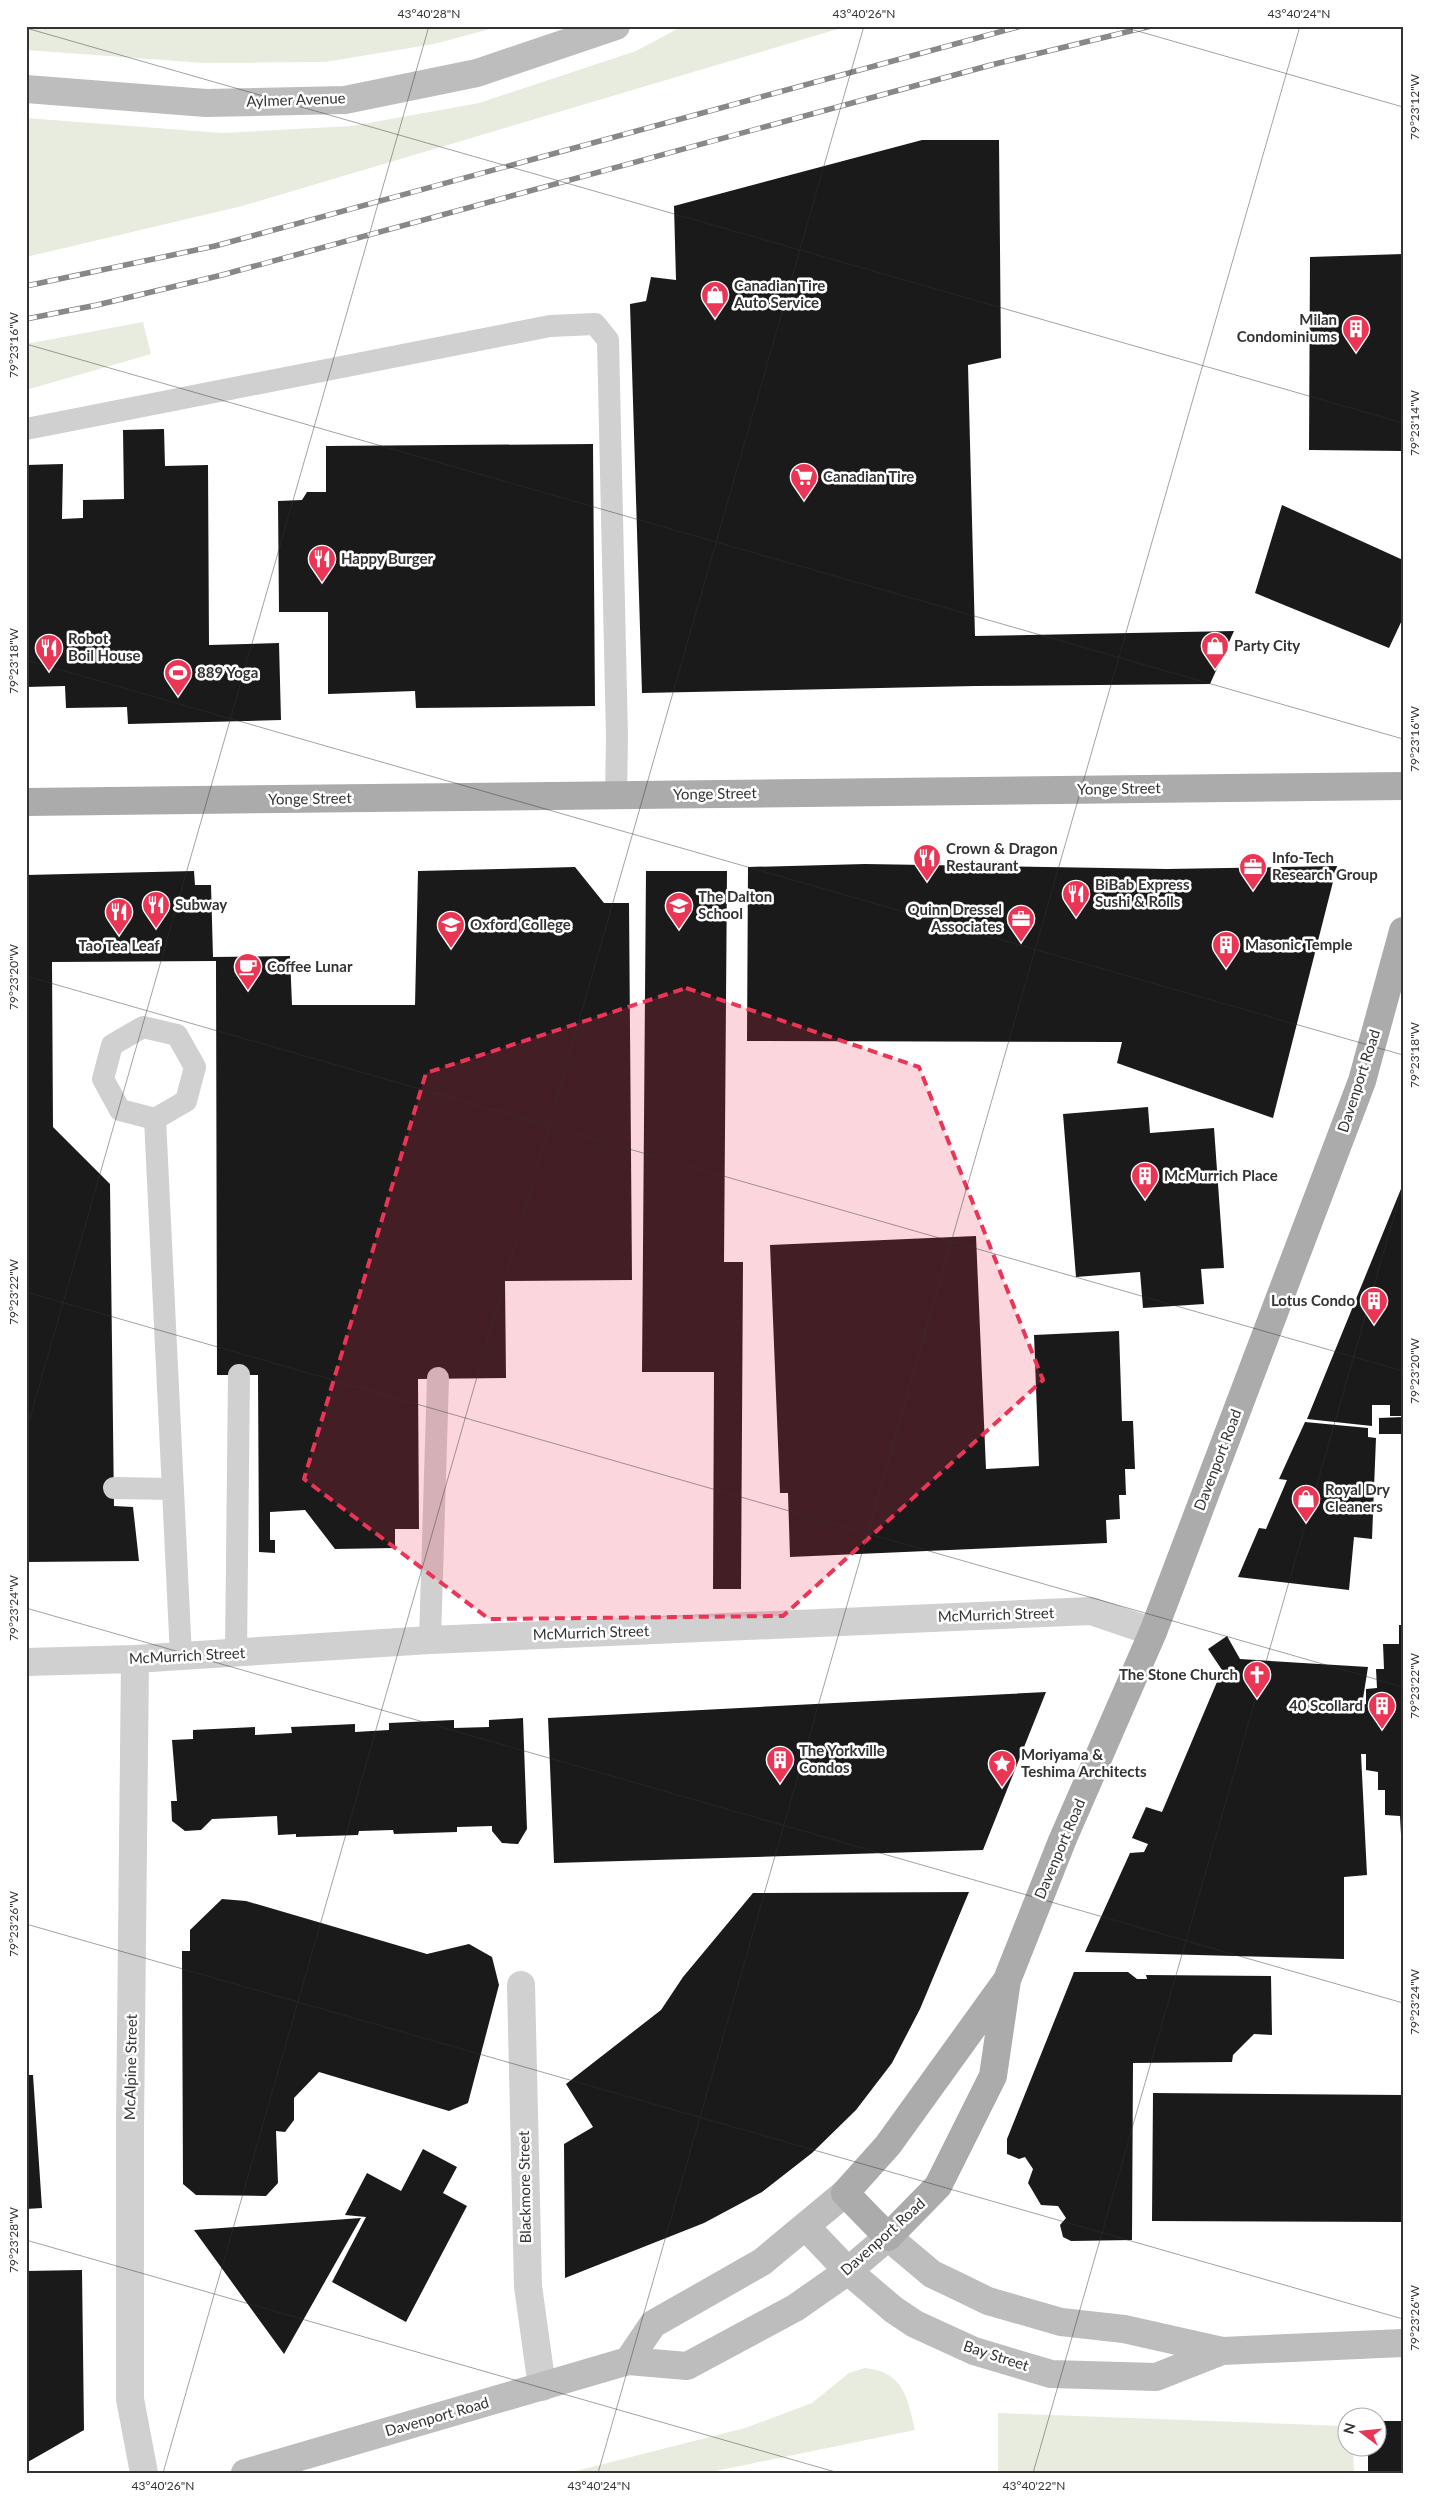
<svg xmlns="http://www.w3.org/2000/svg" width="1429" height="2499" font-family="Lato,sans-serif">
	<rect width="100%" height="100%" fill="#fff"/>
	<path fill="#e7ecdf" d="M26,26h475l-67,18 -109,18 -121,1 -178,-13z
		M683,26h165l-606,180 -216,51v-139l196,15 130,-7 127,-23 157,-52z
		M143,322l8,32 -125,36v-46z
		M865,2368c39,4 42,29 50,62l-209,43h-138l177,-45 67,-25 37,-30z
		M998,2413l348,13v20l7,1 1,26h-356z"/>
	<path fill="#1a1a1a" d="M922,140h77l2,218 -33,7 7,271 259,-5 -24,53 -235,2 -333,7 -12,-389 16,-3 5,-24 25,3 -2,-74z
		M1403,254v197l-94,-1 1,-193z
		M164,429l1,37 43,-1 1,180 70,-2 2,77 -153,4 -1,-17 -61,1 -1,-22 -39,1v-222l37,-1 -1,55 21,-1v-18l41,-1 -1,-69z
		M593,444l2,262 -179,2 -1,-17 -87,3v-82h-49l-1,-111 24,-1 5,-8h19v-46z
		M1282,505l121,55v58l-14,30 -134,-55z
		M865,864l302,5 170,-3 -64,252 -156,-55 5,-21 -375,-1 1,-174z
		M575,867l29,36h25l3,377 -127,1 1,97 -88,1 1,150h-24v19l-60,1 -30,-39 -35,2v28h5v13l-16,-1 -1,-177h-41l-1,-414 -164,1 1,165 57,57 4,322 19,1 6,54 -113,1v-687l168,-4 1,14h16l2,72 77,-1 2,49h123l3,-134z
		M646,871h81l-3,391h19l-2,327h-28l1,-217h-72z
		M1148,1107l2,26 64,-5 10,140 -23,1 3,35 -61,4 -3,-36 -64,5 -13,-163z
		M1403,1184v232h-13v-11h-18v21l-65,-7z
		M976,1236l10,233 53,-3 -5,-131 85,-4 3,90h11l2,48h-10l1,26h-7l1,24 -14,1 1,23 -317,14 -2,-64h-8l-10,-248z
		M1403,1417v17h-24v-16z
		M1305,1422l63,6v9l8,1 -4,101 -18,-2 -5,53 -111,-13 21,-49 7,1 21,-49 -8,-1z
		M1399,1625h4v209h-2l-1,-18 -15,-1v-25h-7v-18l-12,-2v-16h-5l6,121 -23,2v82l-259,-7 45,-99 14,-1 4,-8 -16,-6 14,-31 16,5 60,-142 -14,-21 19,-13 13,23 128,8 -6,38 4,-1v-15l11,-1 -1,-19h8l-1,-25h16z
		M1046,1692l-63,158 -429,13 -6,-145z
		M523,1718l4,111 -9,15 -16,-1 -10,-12v-5l-35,1v5l-63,2 -1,-4 -34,1 -1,4 -62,2v-3l-18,1 -1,-19 -65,3 -11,11 -16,1 -13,-10 -1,-20h6l-5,-61 21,-1v-9l62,-3v8l37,-2 -1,-6 64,-3v8l34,-2v-7l65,-3v8l35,-1v-7z
		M969,1892l-49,117 -28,54 -36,47 -44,43 -50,39 -58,31 -139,55 -1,-134 29,-17 -27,-43 95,-74 22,-33 70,-84z
		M222,1899l24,2 181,53 42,-10 23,13 7,28 -31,118 -19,8 -130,-39 -25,26v22l-9,12 -9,-1 2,52 -12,13 -70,-1 -13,-11 -1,-233h8v-21z
		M1074,1972h54l9,7h10l-1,-4 125,1 1,59 -18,-1 -21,21 -1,7 -99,1 -1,177 -61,1 -8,-4 -3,-12 6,-7 -8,-12 -17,-1 -13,-22 5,-14 -8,-12 -6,2 -12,-5v-15z
		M26,2075h7l9,133 -16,1z
		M1153,2093l250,2v127l-251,-1z
		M423,2149l34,18 -14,26 24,13 -61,116 -74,-40 34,-65 -21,-2 22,-42 34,18z
		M361,2218l-77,136 -90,-124z
		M82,2270l2,160 -58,33v-192z
		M1376,2421h27v52h-35v-27h8z"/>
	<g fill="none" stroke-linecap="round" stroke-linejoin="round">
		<path stroke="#d0d0d0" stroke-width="22" d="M26,429l524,-103 45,-2 13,16 9,397 -1,58
			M143,1027l34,8 18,32 -9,34 -31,18 -35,-9 -17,-31 9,-34z
			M155,1119l26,537
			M114,1488l58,1
			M430,1640l8,-262
			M236,1653l3,-278"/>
		<path stroke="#d0d0d0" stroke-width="28" d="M135,1659l-5,467v273l14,74
			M26,1662l109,-3 295,-19 661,-29 62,21
			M521,1985l7,301 14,101"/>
		<path stroke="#bdbdbd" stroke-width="28" d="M26,89l180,14 139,-3 132,-27 139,-47
			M807,2228l41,43 46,39 21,14 59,27 77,23 105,3 66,-26
			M628,2361l25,-37 109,-62 83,-69
			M245,2473l383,-112 59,5 108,-58 53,-37 40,-34 44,37 19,9 37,18 73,21 63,7 98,22 181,-8"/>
		<path stroke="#ababab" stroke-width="28" d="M26,802l1377,-16
			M1007,1980l-119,165 -43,48 43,44 50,-51 55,-110 14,-96 55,-139 91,-209 209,-551 41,-150"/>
		<defs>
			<path id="rail" d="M26,286l189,-40 806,-220
				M26,319l71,-14 125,-30 769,-210 160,-39"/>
		</defs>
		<use href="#rail" stroke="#888" stroke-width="5.5"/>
		<use href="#rail" stroke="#fff" stroke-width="4" stroke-dasharray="11" stroke-linecap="butt"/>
	</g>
	<path fill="#ea3555" fill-opacity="0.2" stroke="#ea3555" stroke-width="4" stroke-dasharray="10 6" stroke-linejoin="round" d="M686,988l233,79 124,313 -260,236 -294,3 -185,-140 122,-406z"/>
	<path fill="none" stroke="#333" stroke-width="1" stroke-opacity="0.45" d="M1120,26l283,81M26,28l1377,395M26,344l1377,395M26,660l1377,395M26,976l1377,395M26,1292l1377,395M26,1432l403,-1406M26,1608l1377,395M26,1924l1377,395M26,2240l813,233M163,2473l701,-2447M598,2473l702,-2447M1033,2473l370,-1288"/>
	<defs>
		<symbol id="shop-pin" viewBox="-11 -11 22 30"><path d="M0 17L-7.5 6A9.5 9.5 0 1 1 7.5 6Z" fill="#ea3555" stroke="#fff"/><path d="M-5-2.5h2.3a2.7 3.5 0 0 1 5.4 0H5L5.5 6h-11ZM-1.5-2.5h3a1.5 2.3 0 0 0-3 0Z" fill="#fff"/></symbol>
		<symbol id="building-pin" viewBox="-11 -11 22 30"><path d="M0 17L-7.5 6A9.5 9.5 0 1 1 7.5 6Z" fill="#ea3555" stroke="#fff"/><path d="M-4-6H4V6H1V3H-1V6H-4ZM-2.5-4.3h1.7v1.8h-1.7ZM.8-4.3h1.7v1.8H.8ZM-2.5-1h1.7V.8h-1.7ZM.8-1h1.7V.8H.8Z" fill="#fff"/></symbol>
		<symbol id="supermarket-pin" viewBox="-11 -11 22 30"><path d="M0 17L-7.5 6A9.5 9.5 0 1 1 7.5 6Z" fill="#ea3555" stroke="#fff"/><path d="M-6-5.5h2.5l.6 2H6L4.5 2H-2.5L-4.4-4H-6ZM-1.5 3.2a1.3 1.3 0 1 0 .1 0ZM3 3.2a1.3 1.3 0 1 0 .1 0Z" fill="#fff"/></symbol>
		<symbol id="restaurant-pin" viewBox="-11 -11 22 30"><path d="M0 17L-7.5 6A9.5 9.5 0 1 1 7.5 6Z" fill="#ea3555" stroke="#fff"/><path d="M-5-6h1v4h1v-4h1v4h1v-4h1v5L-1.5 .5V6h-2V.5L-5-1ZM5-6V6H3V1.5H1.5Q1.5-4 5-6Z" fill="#fff"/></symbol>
		<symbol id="stadium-pin" viewBox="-11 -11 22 30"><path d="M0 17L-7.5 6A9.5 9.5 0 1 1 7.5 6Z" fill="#ea3555" stroke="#fff"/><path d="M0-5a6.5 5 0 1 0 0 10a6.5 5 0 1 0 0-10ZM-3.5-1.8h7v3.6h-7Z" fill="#fff"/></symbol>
		<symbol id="office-pin" viewBox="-11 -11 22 30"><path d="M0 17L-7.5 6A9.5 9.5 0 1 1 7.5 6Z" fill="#ea3555" stroke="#fff"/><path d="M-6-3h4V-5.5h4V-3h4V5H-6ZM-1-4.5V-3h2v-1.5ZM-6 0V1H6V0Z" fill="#fff"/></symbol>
		<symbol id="school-pin" viewBox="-11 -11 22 30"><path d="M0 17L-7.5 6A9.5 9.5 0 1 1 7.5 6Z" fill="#ea3555" stroke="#fff"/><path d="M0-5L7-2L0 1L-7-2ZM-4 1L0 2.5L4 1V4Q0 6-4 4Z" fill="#fff"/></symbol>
		<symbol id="university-pin" viewBox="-11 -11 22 30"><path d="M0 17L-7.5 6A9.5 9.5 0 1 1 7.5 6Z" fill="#ea3555" stroke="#fff"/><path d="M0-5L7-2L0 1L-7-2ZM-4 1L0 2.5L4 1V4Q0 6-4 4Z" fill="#fff"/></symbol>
		<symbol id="cafe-pin" viewBox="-11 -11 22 30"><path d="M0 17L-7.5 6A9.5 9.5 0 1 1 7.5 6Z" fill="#ea3555" stroke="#fff"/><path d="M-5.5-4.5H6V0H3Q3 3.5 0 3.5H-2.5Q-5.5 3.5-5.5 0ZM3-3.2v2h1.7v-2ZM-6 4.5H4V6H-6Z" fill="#fff"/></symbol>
		<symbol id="church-pin" viewBox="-11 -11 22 30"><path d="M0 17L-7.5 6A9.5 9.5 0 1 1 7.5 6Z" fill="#ea3555" stroke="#fff"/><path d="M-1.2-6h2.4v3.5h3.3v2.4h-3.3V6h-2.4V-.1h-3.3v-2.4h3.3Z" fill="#fff"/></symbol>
		<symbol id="sight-pin" viewBox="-11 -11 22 30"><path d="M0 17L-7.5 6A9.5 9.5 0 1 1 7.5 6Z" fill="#ea3555" stroke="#fff"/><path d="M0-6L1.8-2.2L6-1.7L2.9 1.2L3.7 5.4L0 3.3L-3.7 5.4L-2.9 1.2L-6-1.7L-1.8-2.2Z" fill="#fff"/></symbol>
	</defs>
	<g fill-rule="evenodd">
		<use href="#shop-pin" x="699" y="279" width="32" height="43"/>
		<use href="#building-pin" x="1340" y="313" width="32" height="43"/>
		<use href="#supermarket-pin" x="788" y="461" width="32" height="43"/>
		<use href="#restaurant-pin" x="306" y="543" width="32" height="43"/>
		<use href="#shop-pin" x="1199" y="630" width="32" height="43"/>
		<use href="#restaurant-pin" x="33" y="632" width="32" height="43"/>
		<use href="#stadium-pin" x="162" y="657" width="32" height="43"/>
		<use href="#restaurant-pin" x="911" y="842" width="32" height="43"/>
		<use href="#office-pin" x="1237" y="851" width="32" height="43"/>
		<use href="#restaurant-pin" x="1060" y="878" width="32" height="43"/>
		<use href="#restaurant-pin" x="140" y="889" width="32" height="43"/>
		<use href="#school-pin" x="663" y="890" width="32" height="43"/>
		<use href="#restaurant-pin" x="103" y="896" width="32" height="43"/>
		<use href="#office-pin" x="1005" y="903" width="32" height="43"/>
		<use href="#university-pin" x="435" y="909" width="32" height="43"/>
		<use href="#building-pin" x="1210" y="929" width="32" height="43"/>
		<use href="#cafe-pin" x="232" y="951" width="32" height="43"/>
		<use href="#building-pin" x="1129" y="1160" width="32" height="43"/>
		<use href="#building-pin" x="1358" y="1285" width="32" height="43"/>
		<use href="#shop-pin" x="1290" y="1483" width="32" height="43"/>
		<use href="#church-pin" x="1241" y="1659" width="32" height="43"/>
		<use href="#building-pin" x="1366" y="1690" width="32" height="43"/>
		<use href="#building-pin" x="764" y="1744" width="32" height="43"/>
		<use href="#sight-pin" x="986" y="1748" width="32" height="43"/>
	</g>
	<g text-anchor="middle" stroke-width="5" stroke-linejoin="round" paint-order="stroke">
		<g font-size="15" fill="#333" stroke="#fff">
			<text transform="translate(296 100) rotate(-2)" y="5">Aylmer Avenue</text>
			<text transform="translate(1119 789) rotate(-1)" y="5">Yonge Street</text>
			<text transform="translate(715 794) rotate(-1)" y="5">Yonge Street</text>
			<text transform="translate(310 799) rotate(-1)" y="5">Yonge Street</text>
			<text transform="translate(1359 1081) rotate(-72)" y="5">Davenport Road</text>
			<text transform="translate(1218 1460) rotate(-69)" y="5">Davenport Road</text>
			<text transform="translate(996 1615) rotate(-2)" y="5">McMurrich Street</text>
			<text transform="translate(591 1633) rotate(-2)" y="5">McMurrich Street</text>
			<text transform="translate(187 1656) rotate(-3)" y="5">McMurrich Street</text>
			<text transform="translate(1060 1849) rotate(-67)" y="5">Davenport Road</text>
			<text transform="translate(131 2067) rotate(-89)" y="5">McAlpine Street</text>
			<text transform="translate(525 2187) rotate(-91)" y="5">Blackmore Street</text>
			<text transform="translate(883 2237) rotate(-42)" y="5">Davenport Road</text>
			<text transform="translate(996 2356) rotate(18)" y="5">Bay Street</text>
			<text transform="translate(437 2417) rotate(-16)" y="5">Davenport Road</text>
		</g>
		<g font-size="15" font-weight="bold" fill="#333" stroke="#fff" text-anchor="start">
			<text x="734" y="291">Canadian Tire<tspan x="734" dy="17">Auto Service</tspan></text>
			<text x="1337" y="325" text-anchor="end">Milan<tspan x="1337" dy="17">Condominiums</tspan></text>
			<text x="823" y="482">Canadian Tire</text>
			<text x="341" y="564">Happy Burger</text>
			<text x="68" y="644">Robot<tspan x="68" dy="17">Boil House</tspan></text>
			<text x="1234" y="651">Party City</text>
			<text x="197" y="678">889 Yoga</text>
			<text x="946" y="854">Crown &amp; Dragon<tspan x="946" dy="17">Restaurant</tspan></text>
			<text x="1272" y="863">Info-Tech<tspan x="1272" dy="17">Research Group</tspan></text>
			<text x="1095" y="890">BiBab Express<tspan x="1095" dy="17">Sushi &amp; Rolls</tspan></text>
			<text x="698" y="902">The Dalton<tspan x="698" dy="17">School</tspan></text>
			<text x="175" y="910">Subway</text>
			<text x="1002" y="915" text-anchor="end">Quinn Dressel<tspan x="1002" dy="17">Associates</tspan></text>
			<text x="470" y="930">Oxford College</text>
			<text x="1245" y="950">Masonic Temple</text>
			<text x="119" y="951" text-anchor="middle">Tao Tea Leaf</text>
			<text x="267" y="972">Coffee Lunar</text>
			<text x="1164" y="1181">McMurrich Place</text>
			<text x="1355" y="1306" text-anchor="end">Lotus Condo</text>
			<text x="1325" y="1495">Royal Dry<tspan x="1325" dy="17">Cleaners</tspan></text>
			<text x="1238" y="1680" text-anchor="end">The Stone Church</text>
			<text x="1363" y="1711" text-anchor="end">40 Scollard</text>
			<text x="799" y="1756">The Yorkville<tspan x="799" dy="17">Condos</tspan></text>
			<text x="1021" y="1760">Moriyama &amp;<tspan x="1021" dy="17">Teshima Architects</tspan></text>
		</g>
	</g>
	<rect width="1429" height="2499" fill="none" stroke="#ffffff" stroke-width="55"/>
	<g transform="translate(1362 2432) rotate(286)"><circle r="24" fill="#ffffff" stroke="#adadad"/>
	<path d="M0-4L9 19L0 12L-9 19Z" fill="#ea3555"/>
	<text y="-8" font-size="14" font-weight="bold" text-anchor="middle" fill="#333333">N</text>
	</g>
	<rect x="28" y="28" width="1374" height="2444" fill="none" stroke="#333" stroke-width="2"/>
	<g font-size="12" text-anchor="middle" fill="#333">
		<text x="429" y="18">43°40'28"N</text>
		<text x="864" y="18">43°40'26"N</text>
		<text x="1299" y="18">43°40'24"N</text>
		<text transform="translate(1415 107) rotate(-90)" y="4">79°23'12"W</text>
		<text transform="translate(14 345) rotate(-90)" y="4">79°23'16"W</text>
		<text transform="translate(1415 423) rotate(-90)" y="4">79°23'14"W</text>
		<text transform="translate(14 661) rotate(-90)" y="4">79°23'18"W</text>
		<text transform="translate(1415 739) rotate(-90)" y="4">79°23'16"W</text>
		<text transform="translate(14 977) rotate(-90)" y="4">79°23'20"W</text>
		<text transform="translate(1415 1055) rotate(-90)" y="4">79°23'18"W</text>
		<text transform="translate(14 1292) rotate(-90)" y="4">79°23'22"W</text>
		<text transform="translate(1415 1371) rotate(-90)" y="4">79°23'20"W</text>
		<text transform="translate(14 1608) rotate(-90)" y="4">79°23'24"W</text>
		<text transform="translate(1415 1686) rotate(-90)" y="4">79°23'22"W</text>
		<text transform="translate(14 1924) rotate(-90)" y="4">79°23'26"W</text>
		<text transform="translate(1415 2002) rotate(-90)" y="4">79°23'24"W</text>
		<text transform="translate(14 2240) rotate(-90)" y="4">79°23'28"W</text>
		<text transform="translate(1415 2318) rotate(-90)" y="4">79°23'26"W</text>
		<text x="163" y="2490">43°40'26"N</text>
		<text x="599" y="2490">43°40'24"N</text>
		<text x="1034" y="2490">43°40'22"N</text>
	</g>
</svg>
